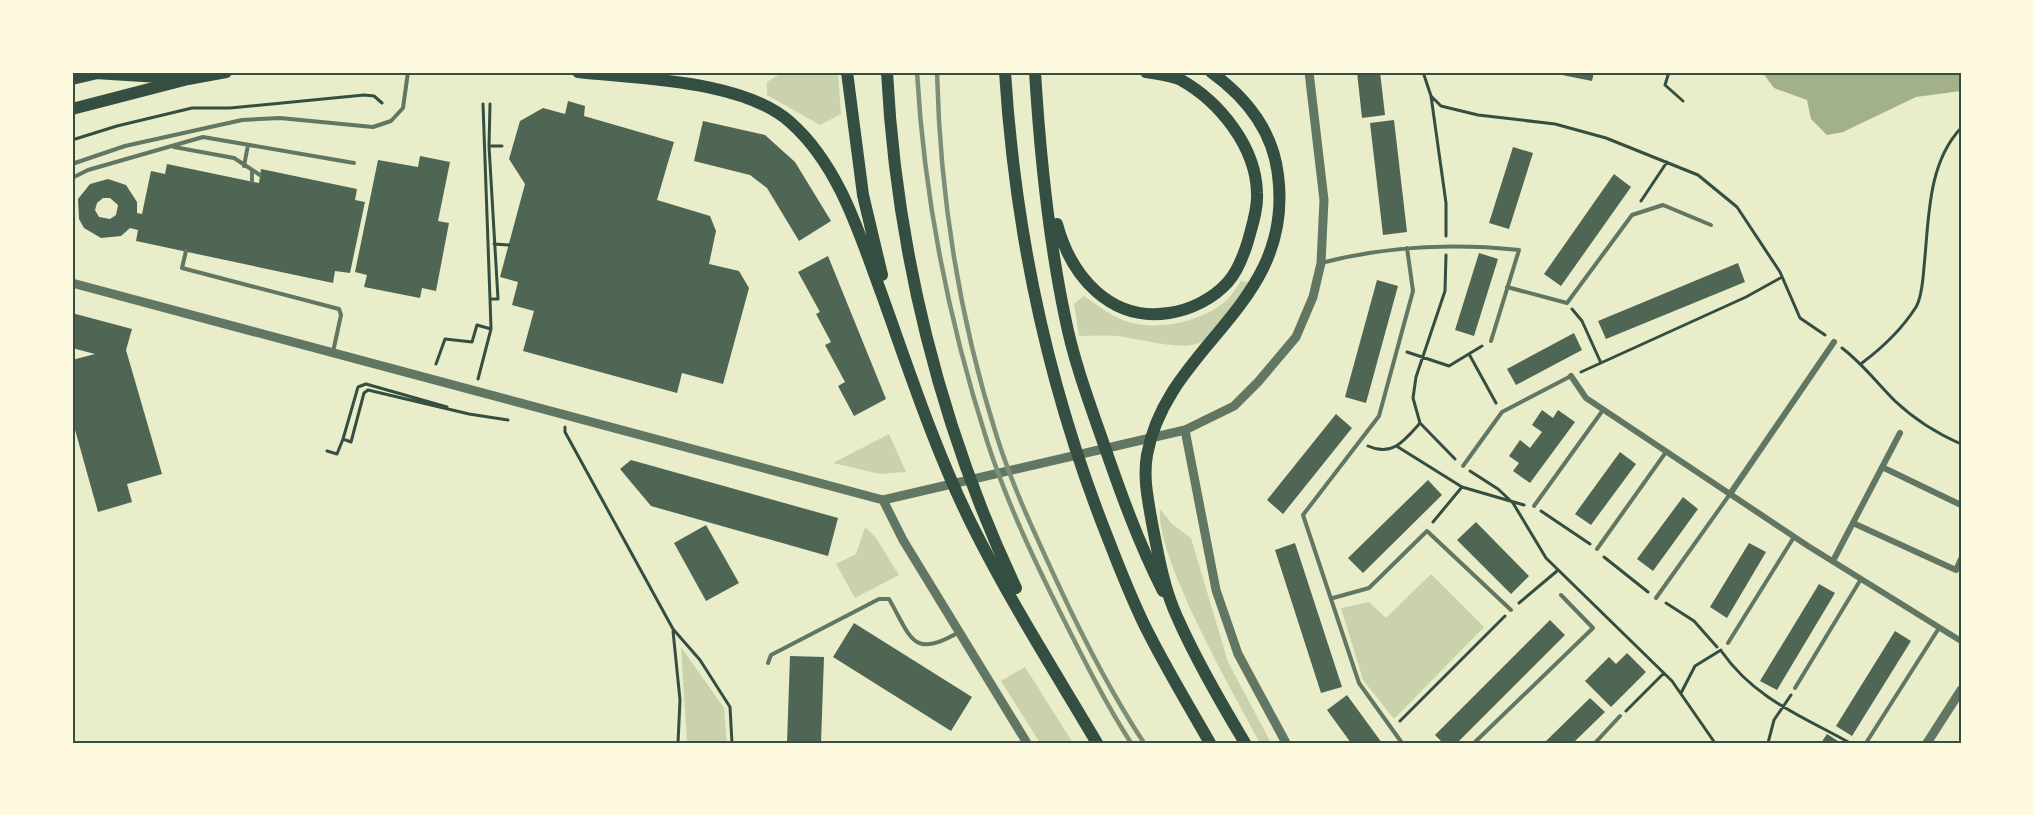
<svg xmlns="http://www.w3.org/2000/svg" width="2033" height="815" font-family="'Fira Sans',sans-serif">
	<rect width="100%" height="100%" fill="#e9edc9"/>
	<path fill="#cad2ad" d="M783,72h55l3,42 -21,11 -53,-30v-13z
		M1241,281l8,1c-10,16 -32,53 -50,61 -22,8 -60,-5 -83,-7 -12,-1 -25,0 -37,0l-5,-32 10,-8c11,7 21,16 32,21 33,17 83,7 111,-17 5,-5 10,-13 14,-19z
		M889,434l17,38 -26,2 -47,-11z
		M1160,509l12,15 19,14 37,124 43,81h-11c-25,-47 -105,-186 -100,-234z
		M865,527l11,11 23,37 -44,23 -19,-34 20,-10z
		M1431,574l53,53 -90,92 -31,-39 -22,-72 28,-6 17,16z
		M681,647l43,61 3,35h-40z
		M1025,667l48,76h-33l-39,-62z"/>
	<path fill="#a3b18a" d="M1762,72h199v19l-45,6 -73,35 -16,3 -16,-16 -4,-19 -33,-12z"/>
	<path fill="#4f6655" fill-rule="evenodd" d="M1357,72h23l5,43 -23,3z
		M1547,72h47l-2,9z
		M568,101l17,5 -1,10 90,26 -17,58 53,16 6,15 -7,33 30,7 10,17 -26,96 -41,-11 -5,20 -154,-42 11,-40 -22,-6 6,-23 -18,-5 25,-93 -16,-25 11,-38 23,-13 22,6z
		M1394,120l13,112 -24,3 -13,-112z
		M703,121l62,14 30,27 36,59 -32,20 -32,-53 -17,-13 -56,-14z
		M1513,147l20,6 -24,76 -20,-6z
		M420,156l30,6 -12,59 11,2 -13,68 -14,-3 -2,10 -56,-11 3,-12 -12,-3 23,-112 40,7z
		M167,164l92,19 2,-14 96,20 -2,11 10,2 -15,71 -15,-2 -2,12 -197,-42 2,-11 -8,-2 -9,8 -20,2 -17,-10 -5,-9 -1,-20 12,-15 18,-5 18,6 11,17v11l5,1 9,-43 14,3zM103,198h7l8,7 -2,10 -6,4 -11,-2 -4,-7 2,-7z
		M1614,174l17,13 -70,99 -17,-12z
		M1479,253l19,6 -24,77 -19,-6z
		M828,256l58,143 -32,17 -16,-30 7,-4 -20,-37 6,-3 -15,-28 4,-2 -22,-40z
		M1738,263l7,19 -139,57 -8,-18z
		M1377,280l21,6 -32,117 -21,-6z
		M72,313l60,16 -6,21 36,124 -35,10 5,18 -34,10 -26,-93v-59l23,-6 -23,-6z
		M1574,333l8,17 -66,35 -9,-16z
		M1542,410l11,8 5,-8 17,12 -45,61 -17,-12 6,-8 -10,-7 11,-16 10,8 12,-16 -10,-7z
		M1336,414l16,14 -69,86 -16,-14z
		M1620,452l16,12 -45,61 -16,-11z
		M631,460l207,58 -10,38 -177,-50 -31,-37z
		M1428,480l14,15 -79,78 -15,-15z
		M1683,497l15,12 -45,62 -16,-12z
		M1476,522l53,54 -18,18 -54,-54z
		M706,525l33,58 -33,18 -32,-58z
		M1295,543l47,144 -21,6 -46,-143z
		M1749,543l17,9 -39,66 -17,-11z
		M1819,584l16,9 -58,97 -17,-9z
		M1550,620l15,15 -108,108h-14l-8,-8z
		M854,623l118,74 -21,34 -118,-74z
		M1895,631l16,10 -59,95 -16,-10z
		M1627,653l19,19 -35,35 -26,-26 24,-24 7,7z
		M790,656l34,1 -3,86h-34z
		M1347,695l35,48h-31l-24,-33z
		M1590,698l15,14 -32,31h-29z
		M1827,734l14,9h-20z"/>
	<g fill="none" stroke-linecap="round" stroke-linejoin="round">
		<path stroke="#344e41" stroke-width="3" d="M1423,72l8,24 10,10 37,9 77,9 51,14 92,37 39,32 43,65 20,46 25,17
			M1669,72l-4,13 18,16
			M1431,96l15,107v33
			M483,104l7,195
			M72,140l45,-14 75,-18h38l134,-13 10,1 8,7
			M489,146l1,-42
			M1641,201l26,-39
			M494,244l15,1
			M1446,255l-1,36 -29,86 -3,21 7,25 35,36
			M1572,309l10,12 19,42
			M1842,348c21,16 35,35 53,53 20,19 41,32 66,43
			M1407,352l42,14 33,-20
			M1469,354l27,49
			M1862,363c20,-15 40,-34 54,-56 6,-10 7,-28 8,-40 5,-47 3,-103 37,-139
			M436,364l9,-25 27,3 5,-17 14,4 -1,-30h8l-9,-153h13
			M1581,372l165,-75 36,-20
			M478,379l13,-50
			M447,407l-81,-23 -8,3 -15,52 8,3 13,-49 4,-3 101,24 39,6
			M565,427v5l108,197 27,31 30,47 2,36
			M1368,446c24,11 36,-5 52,-23
			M1398,447l64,40 62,18
			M327,451l10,3 6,-15
			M1470,471l28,18 15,14 33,55 126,123 43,62
			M1541,511l49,33
			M1433,522l29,-35
			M1604,557l44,35
			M1519,603l38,-32
			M1666,603l28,18 23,26
			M673,631l7,69 -2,43
			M1722,652c33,47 80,64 128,91
			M1681,693l14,-27 26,-16
			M1626,711l38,-38
			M1400,721l105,-105
			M1768,743l6,-23 17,-25"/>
		<path stroke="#617663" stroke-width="4" d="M174,147l60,11 26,17
			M72,164l53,-18 117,-26 38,-2 93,9 18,-6 12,-13 5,-36
			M244,166l4,-21
			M252,172v9
			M72,178l16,-8 115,-33 151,26
			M186,251l-4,17 157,41 2,6 -8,37
			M1321,263c65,-17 131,-20 198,-13l-28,91
			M1507,287l60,16 65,-88 31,-10 48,20
			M1463,466l39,-54 69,-36
			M1534,506l69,-96
			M1597,549l69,-97
			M1333,598l36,-10 58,-57 84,79
			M1656,598l74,-104
			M1728,643l66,-106
			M768,663l3,-8 108,-56h10c22,38 23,61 70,33
			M1795,688l66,-109
			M1402,743l-43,-60 -56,-168 76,-99 34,-125 -6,-43
			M1474,743l119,-115 -32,-33
			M1595,743l25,-27
			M1866,743l73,-115"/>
		<path stroke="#617663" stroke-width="6" d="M1571,376l15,22 222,148 153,95
			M1882,467l79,38
			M1730,494l104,-152
			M1853,523l103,47 5,-11
			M1833,561l67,-128"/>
		<path stroke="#617663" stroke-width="9" d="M72,283l811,217 302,-70 49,-24 24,-24 38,-45 17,-40 8,-34 3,-63 -15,-128
			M1185,430l31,160 22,64 48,89
			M883,500l20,40 124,203
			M1927,743l34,-53"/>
		<path stroke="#344e41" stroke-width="12" d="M578,72c62,7 165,8 212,50 50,44 70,114 92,173 28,78 54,158 91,232 37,74 82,145 124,216
			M847,72l16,123 19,80
			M887,72c9,177 53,355 129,516
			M1005,72c10,160 43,315 102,464 13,33 26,68 43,100 19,37 40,72 60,107
			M1035,72c5,82 13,164 30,245 8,41 23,82 37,122 18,52 36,103 61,152
			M1211,72c36,26 62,59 67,103 17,131 -111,169 -131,280 -4,23 1,45 5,68 6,31 12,67 26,96 19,43 43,84 67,124
			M95,73l80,5
			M72,79l30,-7
			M72,109l116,-30 38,-7
			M1057,224c14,52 53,98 112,89 21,-3 44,-14 59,-31 9,-10 16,-28 20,-41 4,-15 10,-32 9,-48 -1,-46 -37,-91 -76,-113 -10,-5 -24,-6 -35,-8"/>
		<path stroke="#7c8e77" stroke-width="4.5" d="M917,72c7,124 32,250 70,369 20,62 48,121 77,179 21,42 42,84 67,123
			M937,72c3,125 22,246 60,365 16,51 39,99 61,147 25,54 53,109 86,159"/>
	</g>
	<rect width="2033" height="815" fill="none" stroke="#fefae0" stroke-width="147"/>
	<rect x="74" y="74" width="1886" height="668" fill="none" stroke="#344e41" stroke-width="2"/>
</svg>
